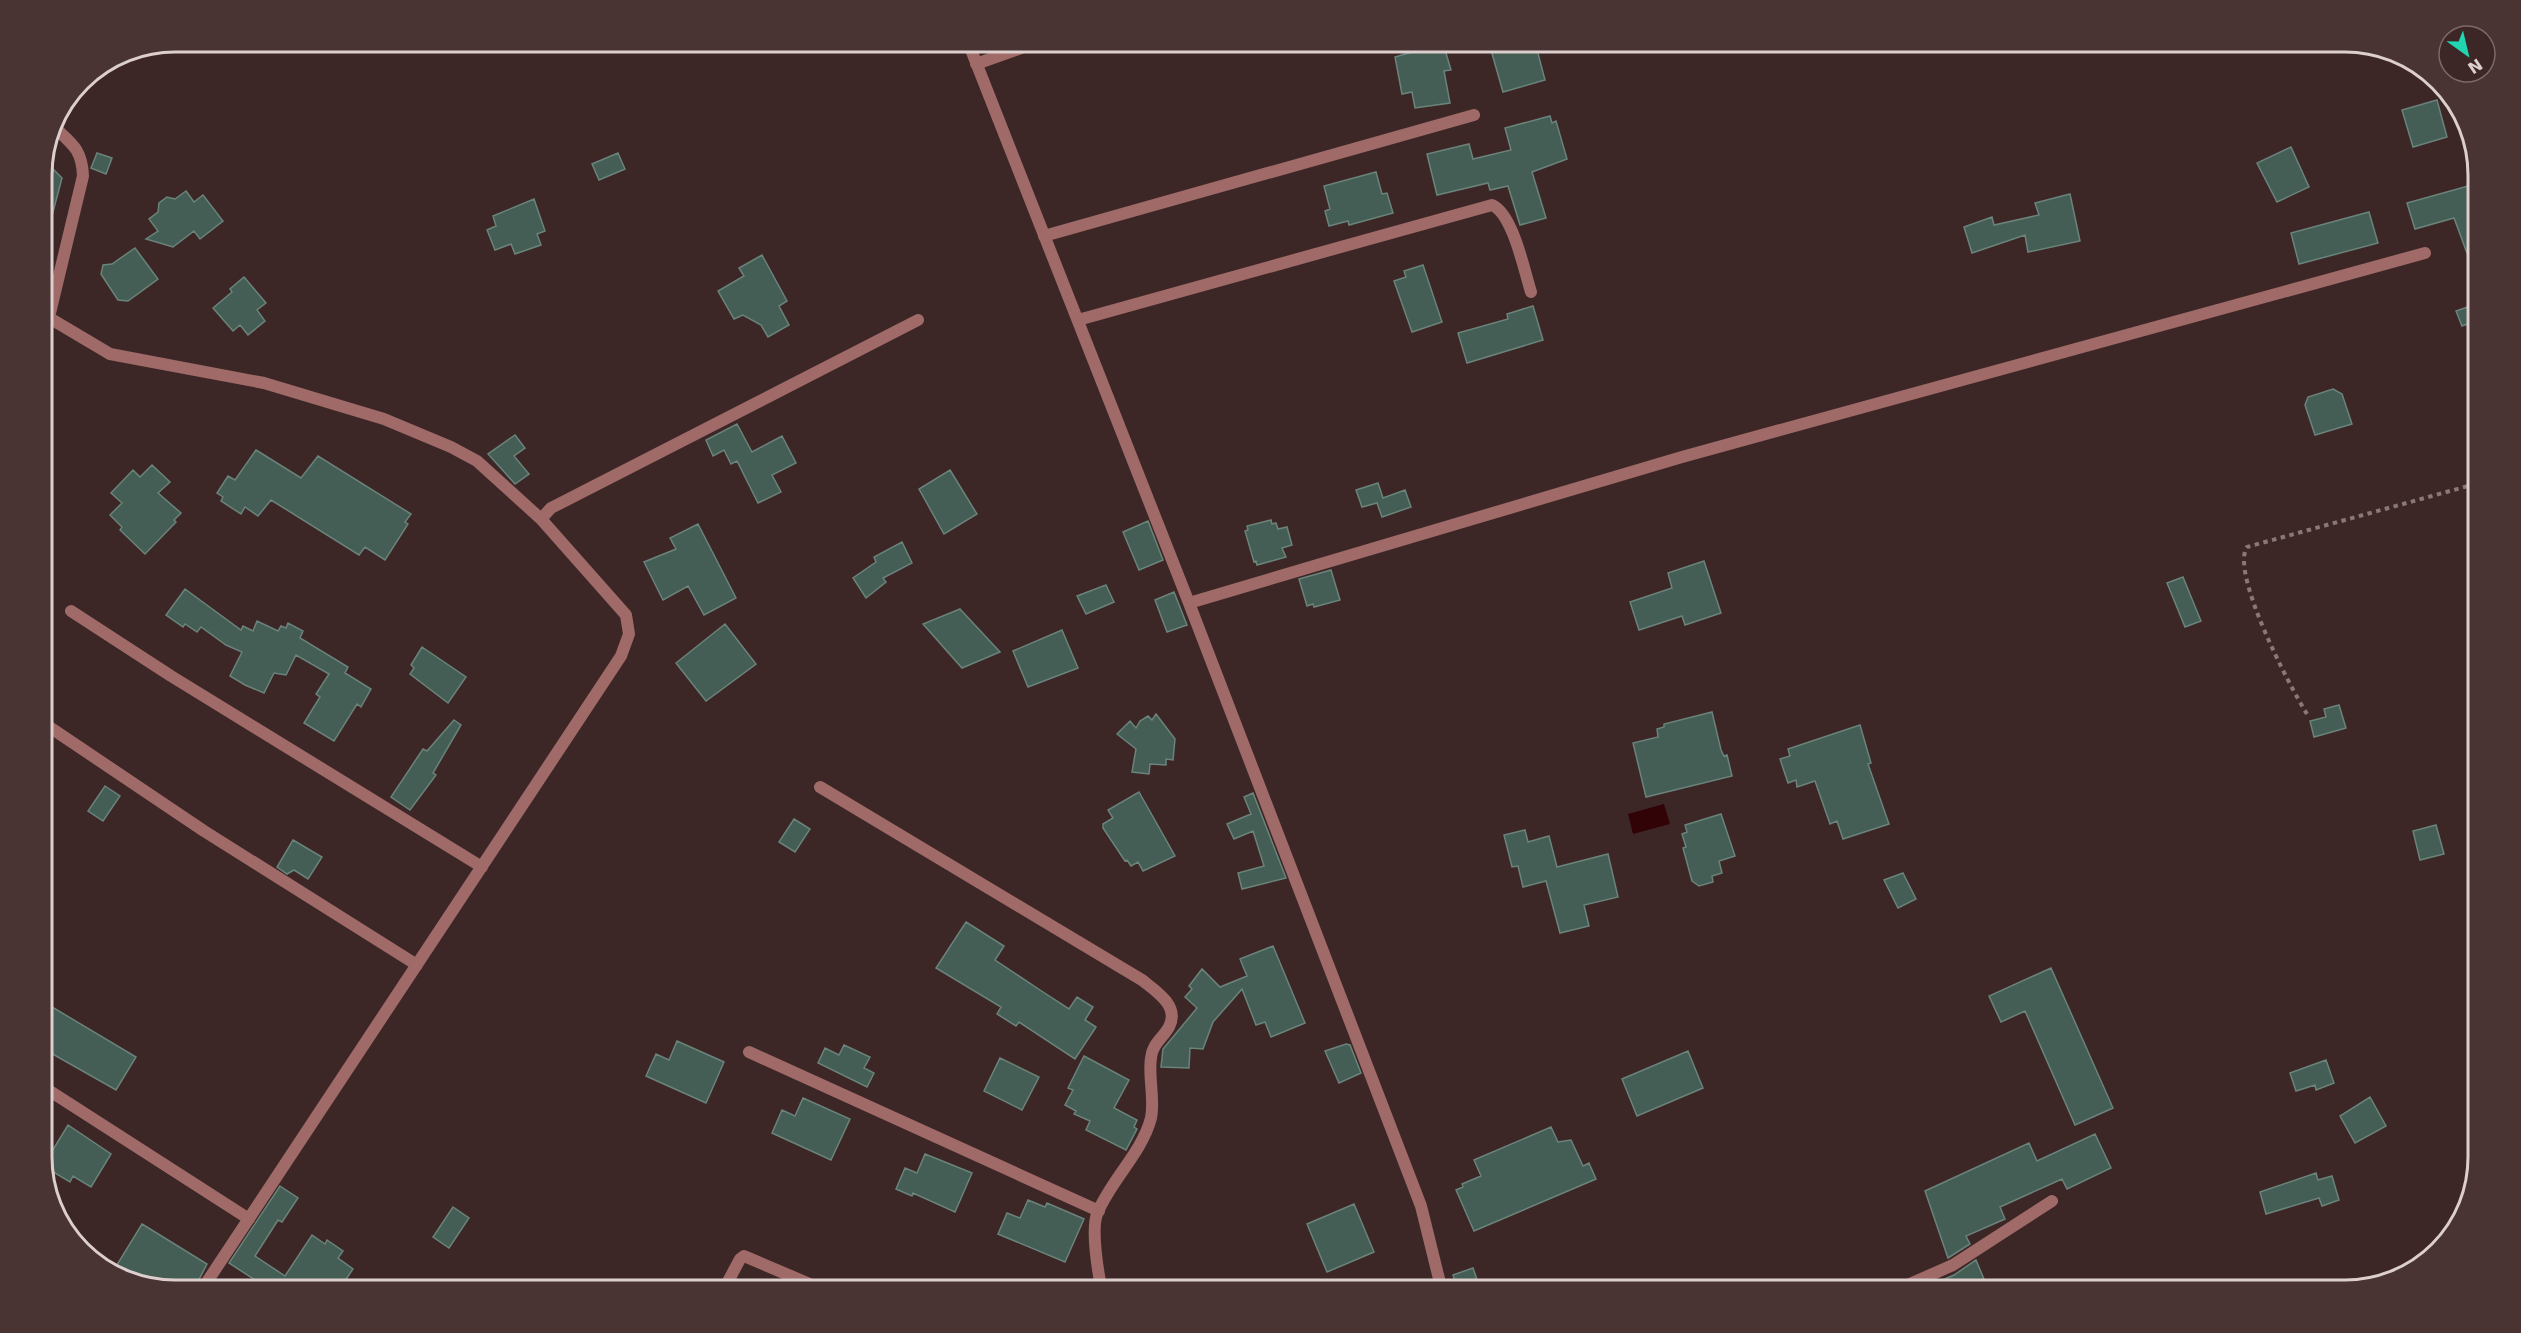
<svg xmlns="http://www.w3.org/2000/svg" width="2521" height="1333" font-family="'DejaVu Sans',sans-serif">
	<rect width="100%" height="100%" fill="#3c2726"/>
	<path fill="#310307" d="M1664,804l6,20 -37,10 -5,-20z"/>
	<path fill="#445d55" stroke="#6a837b" stroke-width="1.5" d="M1520,42h15l10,38 -42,12 -12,-42z
		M1443,43l8,27 -7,1 6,32 -35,5 -3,-16 -10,2 -7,-37z
		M2437,100l10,37 -34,10 -11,-37z
		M1550,116l2,7 4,-2 11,38 -35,13 14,46 -26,7 -12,-39 -18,4 -2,-7 -51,12 -10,-41 42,-10 4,15 38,-9 -6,-22z
		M2291,147l18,40 -32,15 -20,-39z
		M97,153l15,5 -6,16 -15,-6z
		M618,153l7,16 -26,11 -7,-16z
		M44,160l18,18 -14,53 -6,-1z
		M1376,172l6,22 5,-1 6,20 -44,12 -1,-4 -19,5 -4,-15 5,-2 -6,-23z
		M2479,183v96l-2,1 -23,-62 -39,11 -8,-26z
		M186,191l8,11 9,-7 20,26 -23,18 -6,-8 -21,16 -27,-8 12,-8 -9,-12 9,-7 1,-9 8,-6 8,2z
		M2070,194l10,47 -52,11 -3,-17 -53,18 -8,-26 28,-10 2,8 45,-10 -4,-12z
		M534,199l11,32 -8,3 4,11 -26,9 -4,-10 -16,6 -8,-20 9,-4 -3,-10z
		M2369,212l9,31 -79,21 -8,-31z
		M135,248l23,31 -30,22 -10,-1 -17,-26 2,-9 9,-1z
		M762,255l25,46 -8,5 10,19 -21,12 -7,-12 -18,-10 -9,4 -16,-28 26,-15 -5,-8z
		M1423,265l19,57 -30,10 -18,-51 12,-4 -2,-6z
		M244,277l22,26 -9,7 8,11 -17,14 -8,-10 -7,6 -20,-23 19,-16 -2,-3z
		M2479,303v17l-17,6 -6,-15z
		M1533,306l10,34 -76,23 -9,-30 50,-14 -1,-5z
		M2333,389l9,5 10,30 -37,11 -10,-30 3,-8z
		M737,424l15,28 30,-16 14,27 -24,12 9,17 -23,11 -21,-42 -6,3 -7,-14 -11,6 -7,-16z
		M515,435l10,13 -11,8 15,18 -14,10 -27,-30z
		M256,450l45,28 17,-22 93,58 -6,8 3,2 -23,36 -20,-13 -6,8 -88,-55 -13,16 -13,-9 -4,7 -20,-13 2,-4 -6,-4 11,-17 7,4z
		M152,465l18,17 -12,11 23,20 -7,7 2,2 -31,32 -25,-24 2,-3 -12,-12 12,-12 -11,-10 22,-23 7,7z
		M950,470l27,44 -33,20 -25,-45z
		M1378,483l5,15 22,-8 6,17 -29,10 -5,-14 -15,4 -6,-17z
		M1271,520l1,4 4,-1 2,6 9,-2 5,18 -10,3 4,9 -29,8 -1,-4 -2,1 -9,-31 3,-1 -1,-4z
		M1148,521l15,39 -24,10 -16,-38z
		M698,524l38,74 -32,17 -16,-29 -25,14 -19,-38 32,-13 -6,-11z
		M902,542l10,21 -29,15 3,4 -20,16 -13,-20 23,-16 -2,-5z
		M1704,561l17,52 -36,12 -3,-9 -43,14 -9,-28 42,-14 -4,-15z
		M1331,570l9,30 -26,7 -1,-3 -6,2 -8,-27z
		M2183,577l18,44 -16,6 -18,-44z
		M1106,585l8,17 -28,12 -9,-18z
		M185,589l56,41 2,-4 10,5 4,-10 21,10 3,-5 5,2 2,-5 15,8 -3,7 48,29 -3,6 26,16 -10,18 -4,-3 -23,37 -30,-18 16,-26 -4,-3 13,-20 -33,-19 -10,20 -12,-2 -10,20 -19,-8 -15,-9 12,-24 -16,-7 -25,-18 -4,5 -12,-8 -2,3 -17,-12z
		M1174,592l13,33 -20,7 -12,-32z
		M960,609l40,43 -38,16 -39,-44z
		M725,624l31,40 -50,37 -30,-38z
		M1062,630l16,38 -50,19 -15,-36z
		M422,647l44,30 -18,26 -38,-29 4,-6 -3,-3z
		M2339,705l7,23 -32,9 -4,-16 16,-4 -2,-8z
		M1712,712l9,38 3,6 3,-1 5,21 -86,21 -13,-54 25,-6 -1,-8 7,-2v-3z
		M1156,714l19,25 -2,21 -7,-1v6l-16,-1 -1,10 -17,-2 4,-23 -19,-15 13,-13 6,7 4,-7 8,-5 4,4z
		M454,720l7,5 -28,48 3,2 -26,35 -19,-13 32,-48 4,2z
		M1860,725l11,38 -3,1 21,60 -46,15 -6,-18 -7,3 -15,-43 -18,6 -1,-7 -8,3 -8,-24 10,-3 -2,-7z
		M105,786l15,10 -17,25 -15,-10z
		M1139,792l36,64 -32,15 -5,-9 -7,4 -4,-6 -2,1 -22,-33v-4l10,-6 -5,-8z
		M1253,793l33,85 -44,11 -4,-16 26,-7 -11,-35 -19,8 -7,-15 24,-10 -7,-17z
		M1721,814l14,42 -16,5 3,12 -10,3 1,6 -14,4 -7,-5 -9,-33 3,-1 -4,-13 5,-2 -2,-7z
		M794,819l16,10 -15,23 -16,-10z
		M2436,825l8,29 -24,6 -7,-29z
		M1525,830l3,12 21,-6 8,31 51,-13 10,43 -34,8 5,21 -29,7 -14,-52 -23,6 -5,-21 -6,1 -8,-32z
		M293,840l29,17 -14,22 -14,-9 -7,4 -10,-7z
		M1903,873l13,26 -18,9 -14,-28z
		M966,922l38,24 -9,14 45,30 29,19 8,-12 16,10 -8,13 11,7 -21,32 -56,-37 -3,4 -19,-12 4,-7 -65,-39z
		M1273,946l32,77 -34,14 -6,-15 -9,3 -14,-36 -29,33 -10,27 -13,-1 -1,20 -28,-1 2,-18 34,-41 -12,-11 7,-8 -3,-3 13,-17 18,18 27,-11 -7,-17z
		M2051,968l62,140 -38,17 -50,-114 -24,11 -12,-26z
		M42,1001l94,56 -20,33 -74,-42z
		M677,1041l47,21 -18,41 -60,-27 10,-22 13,6z
		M1346,1044l4,1 11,28 -22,10 -14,-32z
		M844,1045l26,12 -6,11 10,5 -7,14 -49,-24 7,-15 14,7z
		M1688,1051l15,37 -66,28 -15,-37z
		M1084,1056l45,24 -15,28 23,12 -3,7 3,2 -11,21 -40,-20 4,-9 -16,-7 2,-3 -11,-6 8,-15 -5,-2z
		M1000,1058l39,19 -17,33 -38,-19z
		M2326,1060l8,23 -18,7 -1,-5 -19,6 -6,-18z
		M2370,1097l16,29 -31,17 -15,-27z
		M803,1098l47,21 -19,41 -59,-27 10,-23 13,6z
		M68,1125l43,29 -20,33 -18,-11 -3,6 -27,-16z
		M1551,1127l7,15 13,-2 12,26 6,-3 7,16 -122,52 -18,-41 7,-3 -1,-3 19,-8 -7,-16z
		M2095,1134l16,34 -44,21 -5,-10 -62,28 5,12 -39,17 4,8 -22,14 -23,-67 104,-48 8,18z
		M925,1154l47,19 -17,39 -42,-19 -1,3 -16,-7 9,-21 12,5z
		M2316,1173l2,7 14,-4 7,24 -17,6 -3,-8 -53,16 -6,-22z
		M280,1186l18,12 -16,24 -4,-2 -23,36 30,20 27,-41 13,9 2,-4 16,11 -5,7 15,11 -15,22h-66l-43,-28z
		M1028,1200l17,7 2,-4 37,16 -19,43 -67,-28 9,-21 13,5z
		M1354,1204l20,48 -47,20 -20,-48z
		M453,1207l16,11 -20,30 -16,-11z
		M142,1224l65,40 -14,27h-18l-59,-14 -4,-4z
		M1976,1260l13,31h-72l37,-16z
		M1473,1268l8,23h-23l-5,-16z"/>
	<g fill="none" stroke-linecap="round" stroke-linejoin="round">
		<path stroke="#897877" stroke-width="4" stroke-dasharray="4.5 4.5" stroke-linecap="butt" d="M2307,714c-17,-27 -77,-141 -60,-167l232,-64"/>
		<path stroke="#9f6a68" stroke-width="12" d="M968,42l221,561 232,603 21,85
			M976,64l62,-22
			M1044,236l430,-121
			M46,316l64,38 154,29 120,36 67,28 26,14 64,58 85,96 3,19 -8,22 -420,635
			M42,320l8,-7 33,-137c-1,-27 -11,-32 -30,-50
			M1078,320l414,-115c21,9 32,65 39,87
			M541,519l10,-11 367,-188
			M1189,603l493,-146 743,-204
			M71,611l100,65 311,191
			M42,722l162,109 213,134
			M820,787l322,193c14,11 38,26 27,47 -6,11 -17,17 -18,31 -3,19 4,40 0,60 -9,35 -41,63 -54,96 -6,16 1,59 5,77
			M749,1052l350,159
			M42,1086l207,133
			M723,1291l17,-32 4,-3 82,35
			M1894,1291l59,-26 99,-64"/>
	</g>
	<path d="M0 0H2521V1333H0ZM175 52H2345A123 123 0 0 1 2468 175V1157A123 123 0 0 1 2345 1280H175A123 123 0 0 1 52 1157V175A123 123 0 0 1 175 52Z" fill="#493433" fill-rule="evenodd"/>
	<path fill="none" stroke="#ddcfce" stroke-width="3" d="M175 52H2345A123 123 0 0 1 2468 175V1157A123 123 0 0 1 2345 1280H175A123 123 0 0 1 52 1157V175A123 123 0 0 1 175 52Z"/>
	<g transform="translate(2467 54) rotate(146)"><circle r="28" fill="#3c2726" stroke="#7c6a69" stroke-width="1.5"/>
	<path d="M0-4.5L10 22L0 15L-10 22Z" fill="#20d5b0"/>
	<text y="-9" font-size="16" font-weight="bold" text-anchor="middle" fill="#ddcfce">N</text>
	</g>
</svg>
